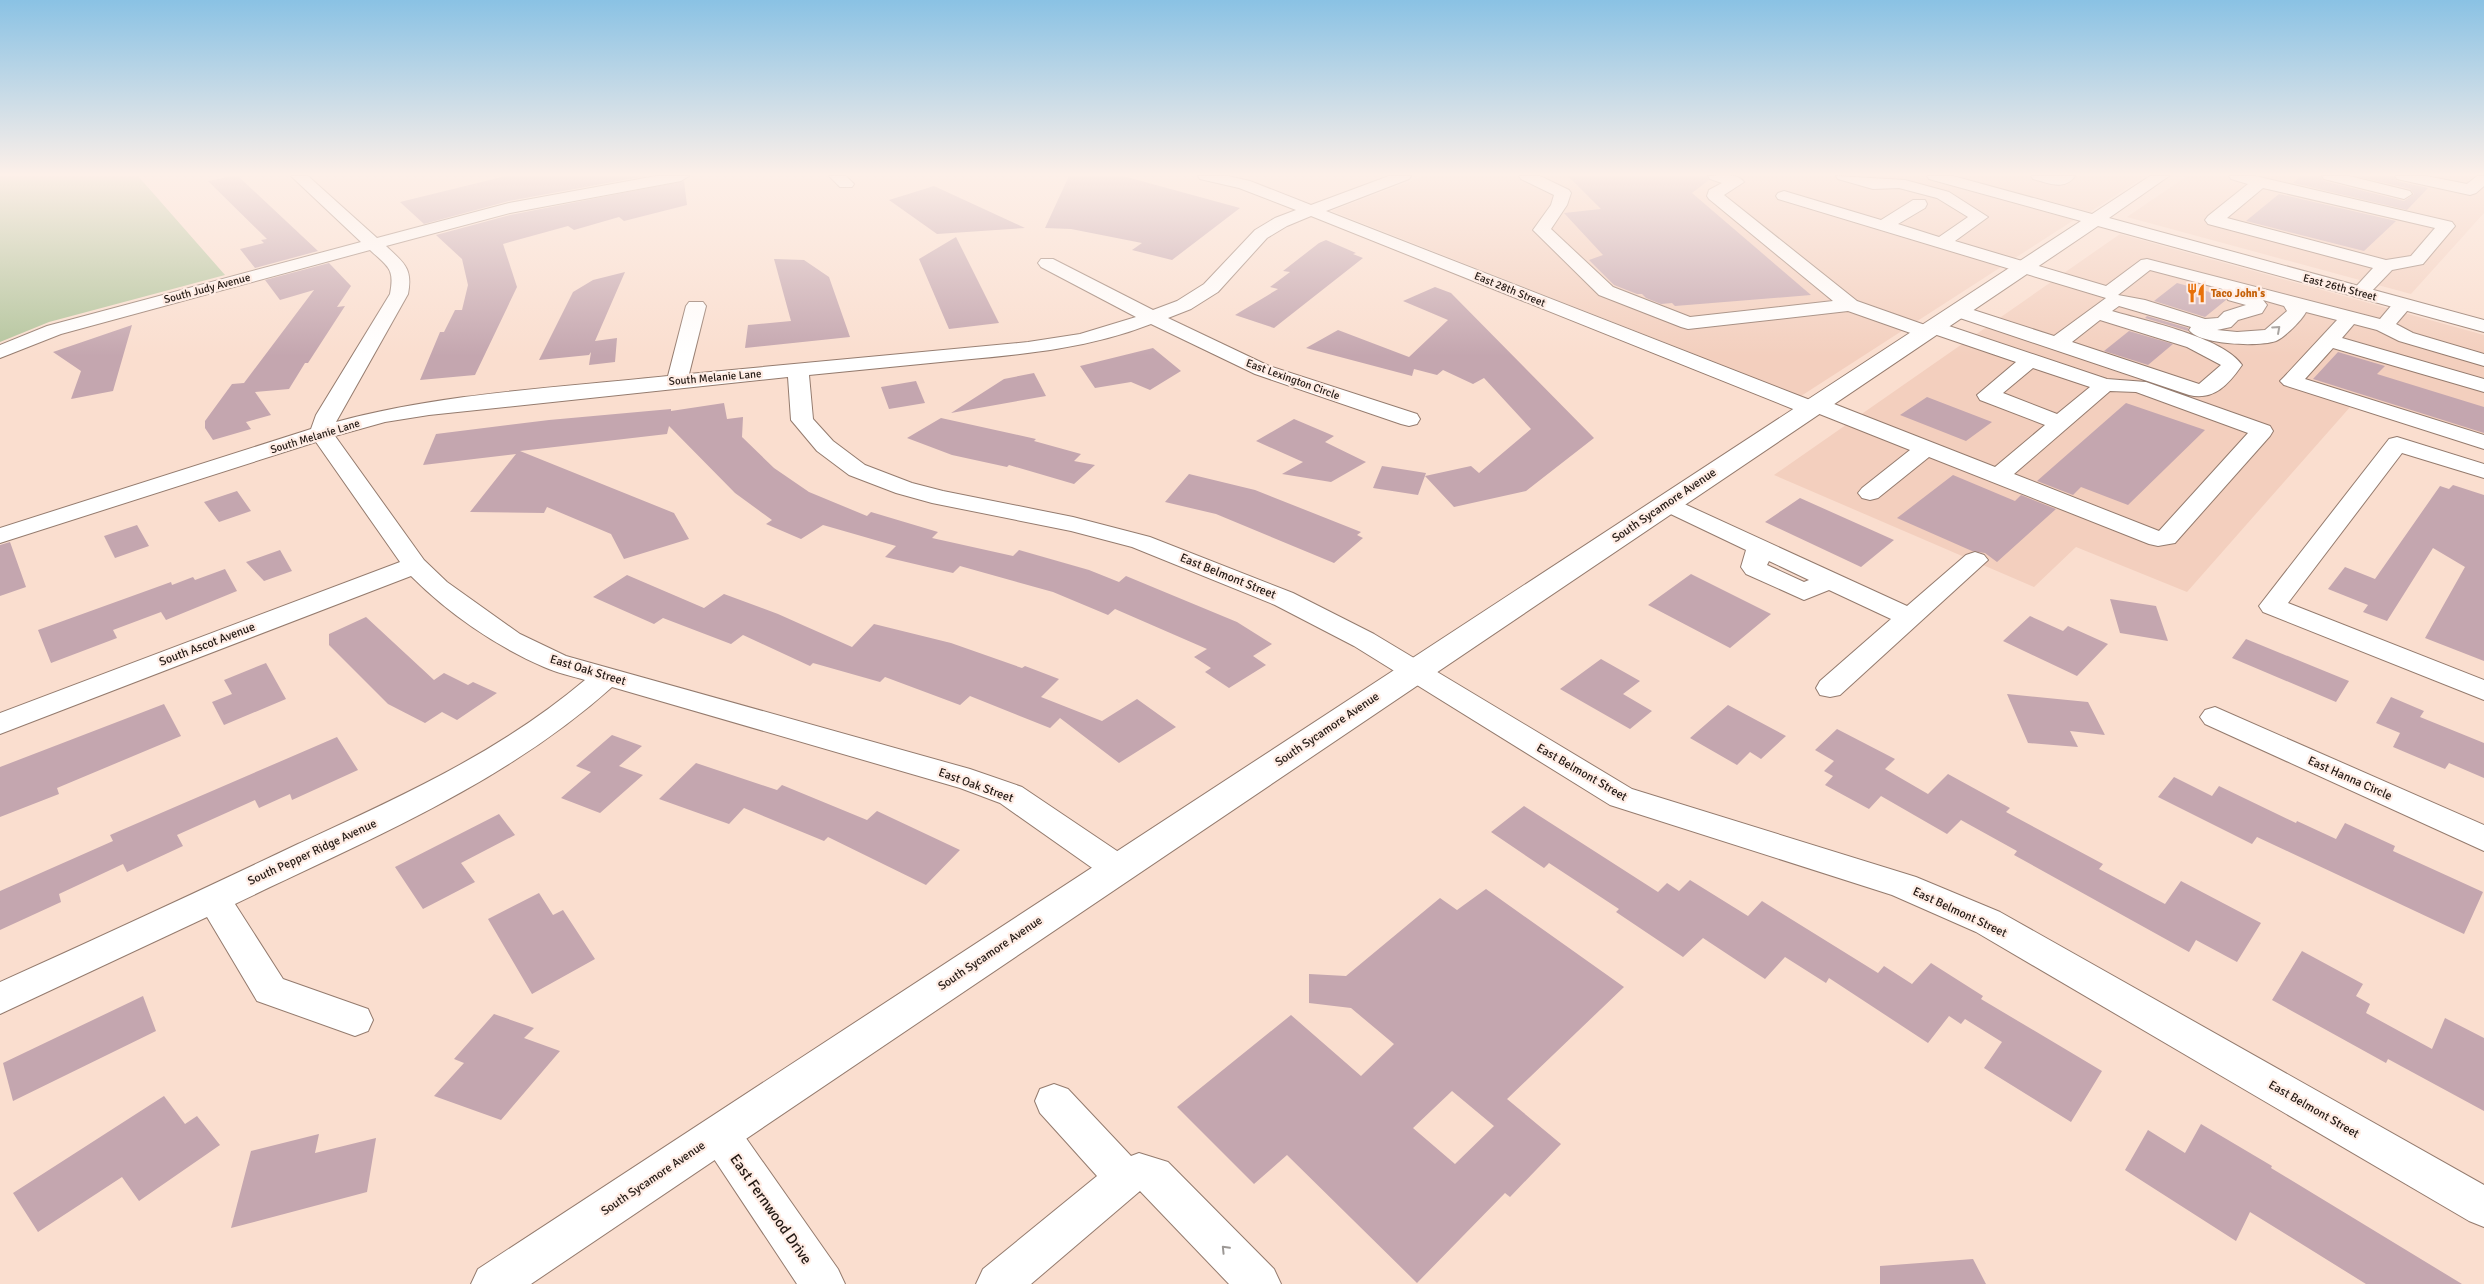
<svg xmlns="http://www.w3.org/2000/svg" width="2484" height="1284" font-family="Signika,sans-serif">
	<rect width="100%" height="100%" fill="#fadecf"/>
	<path fill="#f3cfbe" d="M1424,176h492l158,44 -273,176 -470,-185z
		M1956,176h189l-55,36z
		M2187,176h297v37l-73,81 -284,-77z
		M2120,234l364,101v113l-133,-42 -164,186 -111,-45 -42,40 -260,-112z"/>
	<path fill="#b3c59d" d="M0,176h138l87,99 -176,47 -49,20z"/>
	<path fill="#c4a6af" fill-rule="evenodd" d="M233,176h5l80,75 -63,17 -15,-19 24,-6 -3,-3 6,-1 -59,-58z
		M506,176h140l-137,25 -85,23 -24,-22z
		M1069,176h54l117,32 -68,52 -40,-10 10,-7 -71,-14 -26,-1z
		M1568,176h138l3,4 -17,13 119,102 -136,11 -3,-3 -11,1 -15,-6 -4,-4h-5l-23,-9 -25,-25 14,-5 -39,-42 37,-4z
		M2301,176h19l4,5 80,20 10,-7 -4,-5 -54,-13h37l4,5 31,7 -21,22 -114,-27z
		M684,181l3,24 -63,16 -5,-4 -45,13 -6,-4 -65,18 14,43 -42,88 -55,5 20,-48h4l11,-22h7l6,-25 -6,-26 -26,-24 74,-20z
		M934,186l91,42 -88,6 -48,-34z
		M2279,194l117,27 -32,30 -118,-30z
		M956,237l43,86 -50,6 -30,-70z
		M1326,240l30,13 -3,1 10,4 -89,70 -39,-13 43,-26 -8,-2 20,-15 -7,-1 36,-28z
		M774,259l30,1 25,17 21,60 -105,11 3,-23 43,-4z
		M329,263l22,23 -14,21 8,-1 -37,57h-3l-16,26 -34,3 16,23 -25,7 5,7 -38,11 -8,-12v-7l27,-37 12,-1 70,-93 -34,10 -15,-20z
		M625,272l-30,69 22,-3 -2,24 -26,3 2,-13 -2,3 -50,5 34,-68 20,-12z
		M2177,283l47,13 2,4 -21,17 -51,-16z
		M1435,287l16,6 143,145 -68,53 -72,16 -29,-31 46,-10 8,7 52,-44 -47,-51 -11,6 -30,-14 -6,5 -23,-6 -2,7 -106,-28 32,-18 71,27 39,-37 -45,-19z
		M2147,316l41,12v3l-43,-13z
		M132,325l-19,66 -42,8 10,-28 -28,-19z
		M2129,331l44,13 -25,21 -44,-14z
		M1153,348l28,23 -31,19 -19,-8 -36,6 -15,-22z
		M2338,352l47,14 -8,8 107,33v26l-171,-54z
		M1034,373l12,23 -95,17 53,-34z
		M916,381l9,22 -36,6 -8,-22z
		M1927,397l65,25 -26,19 -66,-26z
		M724,403l3,16 16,-2 -1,20 32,31 35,24 58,24 4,-4 67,20 -6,6 81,18 6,-6 70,20 30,12 7,-6 111,46 35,22 -19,12 13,9 -37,23 -24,-16 6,-4 -17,-11 13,-8 -92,-40 -7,6 -55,-23 -93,-26 -7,7 -68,-16 11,-11 -73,-21 -22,14 -35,-15 6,-4 -37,-27 -66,-67 -2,8 -147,17 154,62 15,26 -65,20 -13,-25 -64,-27 -3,6 -74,-1 46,-58 -93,11 13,-31 113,-14 122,-11v2z
		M2126,403l79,27 -77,75 -47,-18 -8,8 -36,-14z
		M941,418l95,21 -2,2 47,13 -7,7 21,4 -21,19 -65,-19 -2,2 -55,-12 -45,-17z
		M1294,419l40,17 -9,6 41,20 -35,20 -49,-8 21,-12 -47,-21z
		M1382,466l44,7 -8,22 -45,-7z
		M1189,474l66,16 106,42 -4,3 6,3 -29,25 -118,-49 -51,-12z
		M1953,475l62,26 6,-6 35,14 -59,53 -12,-9 -13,-2 -75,-33z
		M2453,485l31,10v166l-59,-23 40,-71 -32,-19 -46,73 -24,-9 5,-7 -40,-16 17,-22 30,12 65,-93 9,3z
		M237,491l14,20 -32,11 -15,-20z
		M1800,498l94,42 -33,27 -96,-45z
		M137,525l12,21 -34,12 -11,-22z
		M10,542l16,45 -26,9v-51z
		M280,550l12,21 -28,10 -18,-19z
		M225,569l12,22 -71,29 -5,-8 -48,18 4,8 -66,25 -13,-33 133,-48 1,3 21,-8 2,3z
		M1691,574l80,40 -41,34 -82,-43z
		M627,575l77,33 20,-14 54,20 74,33 22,-23 77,19 71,25 3,-2 34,13 -18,18 61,24 35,-22 39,28 -57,36 -59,-45 -10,10 -80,-32 -10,9 -75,-28 -5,5 -67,-19 -3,3 -67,-31 -12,9 -68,-26 -9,6 -61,-27z
		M2110,599l46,7 12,35 -48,-8z
		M2030,616l33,15 5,-5 40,18 -31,32 -74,-35z
		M366,617l68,63 10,-7 24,12 5,-3 24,11 -40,27 -15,-8 -17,11 -37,-19 -59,-59v-11z
		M2246,639l103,42 -13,21 -104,-44z
		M1601,659l39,22 -17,13 29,17 -22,18 -70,-40z
		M266,663l20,36 -62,26 -12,-23 20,-8 -8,-14z
		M2007,694l81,8 17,33 -35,-4 8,16 -50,-4z
		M2391,697l33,14 -4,6 64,26v35l-35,-15 -4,6 -52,-22 7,-14 -24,-10z
		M164,704l17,32 -124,52 2,6 -59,23v-50z
		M1728,705l58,31 -25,23 -11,-7 -13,13 -47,-27z
		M1837,729l58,30 -10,10 43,25 20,-20 62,34 -4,4 97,52 -4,5 66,35 16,-23 80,42 -24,39 -41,-22 -7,12 -175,-97 3,-4 -56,-31 -14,14 -66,-38 -12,13 -44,-24 8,-9 -9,-5 10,-10 -19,-11z
		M612,735l30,11 -23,20 24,9 -43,38 -39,-15 30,-26 -15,-6z
		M337,737l21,33 -66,30 -2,-6 -31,14 -4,-8 -78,35 6,11 -56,26 -4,-8 -64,30 2,8 -61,28v-39l113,-50 -3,-6z
		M696,763l81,27 5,-5 85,35 10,-9 83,39 -34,35 -98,-48 -4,4 -80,-33 -15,16 -70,-25z
		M2174,777l38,19 7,-10 77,37 1,-2 39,18 9,-16 50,23 -2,5 90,41 -19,42 -207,-97 -5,7 -94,-47z
		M1524,806l134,86 9,-9 12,8 11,-11 58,36 14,-15 116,72 6,-7 28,18 19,-21 52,33 -2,3 121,72 -31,51 -87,-54 18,-26 -37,-23 -4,5 -12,-8 -21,27 -99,-65 -3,5 -41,-26 -20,22 -62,-41 -20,19 -67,-45 3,-3 -70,-46 -5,5 -53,-36z
		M499,814l16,21 -54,28 14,19 -52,27 -28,-42z
		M1486,889l138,98 -117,112 54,45 -51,53 -5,-4 -88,90 -130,-128 -33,29 -77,-77 114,-92 70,61 33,-32 -43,-36 -42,-5v-29l37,2 94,-78 17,12zM1452,1091l42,35 -39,38 -42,-36z
		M539,893l14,22 10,-5 32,49 -63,35 -44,-75z
		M2302,951l61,33 -7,12 14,8 -4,9 66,36 13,-31 39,20v73l-96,-52 -2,4 -114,-63z
		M143,996l13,35 -143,70 -10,-38z
		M494,1014l40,14 -10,10 36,13 -59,69 -67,-24 30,-33 -10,-4z
		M164,1096l21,28 12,-8 23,29 -81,56 -17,-24 -84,55 -25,-39z
		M2201,1124l71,42 -1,2 191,116h-96l-116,-72 -14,29 -111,-71 23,-40 37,23z
		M319,1134l-4,19 61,-15 -9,54 -136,36 20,-77z
		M1973,1259l13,25h-106v-18z"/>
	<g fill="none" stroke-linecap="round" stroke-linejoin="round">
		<defs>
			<path id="minor" d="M291,176h17l69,62 132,-35 147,-27h33l-8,5 -171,32 -124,33c18,17 27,22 22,48l-72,128c107,-29 221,-34 332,-46l18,-70 3,-4h14l3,4 -17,68 339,-32 52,-8 56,-17 -95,-50 -3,-4 3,-4h12l100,51 24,-9 27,-17 51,-54 20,-12 21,-8 -57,-22 -39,-9 -2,-3h30l22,5 61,24 78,-29h22l-2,3 -83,32 484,189h14l171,67 50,-42 -65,-25 -3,-5 39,-33 -82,-28 -8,4 -7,-2 -71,-25 -160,18 -7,-2 -82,-32 -66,-65 18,-25 3,-10 -33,-16 -2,-3h21l29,14 2,3 -4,12 -16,24 62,58 77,30 143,-16 -124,-102 -2,-3 2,-6 13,-7 -12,-4 -2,-3c11,0 29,-4 36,6l-20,13 133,106 68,24 8,-4 7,2 167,56 39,3 124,44 3,5 -3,5 -95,107 -17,3 -9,-2 -220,-87 -51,41 -8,2 -8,-2 -4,-5 4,-5 48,-38 -93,-37h-14l-492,-197 -24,10 -20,12 -49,54 -27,17 -23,9 101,48 148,48 3,5 -3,5 -8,2 -8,-2 -146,-50 -104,-50c-61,24 -125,30 -190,36 -51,5 -102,10 -152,15l4,44 20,22 32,24 47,18 31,8 130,26 77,20 143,56 81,41 258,155 284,88 84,35 484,273v42l-15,-6 -493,-289 -84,-37 -282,-90 -256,-159 -79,-41 -143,-58 -61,-16 -139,-28 -36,-10 -47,-18 -32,-24 -26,-31 -3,-43 -359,38 -44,7 -50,14 89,124 23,22 73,52 46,22 404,113 52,18 107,72 5,9 -5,9 -12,4 -12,-4 -105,-74 -40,-15 -348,-101c-109,98 -247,154 -377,217l48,75 85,30 5,11 -5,11 -13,5 -98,-35 -50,-84 -207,97v-32c100,-45 199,-91 298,-138 100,-46 202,-92 287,-164 -13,-4 -28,-7 -41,-13 -49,-21 -96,-54 -133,-91l-411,158v-21l400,-151 -84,-120 -316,101v-15l311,-99 5,-14 74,-121c5,-26 -2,-27 -20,-44l-309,84 -61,24v-13l47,-19 314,-84zM2033,368l57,19 -33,27 -54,-21zM2110,391l26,1 112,41 -89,98 -145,-57z
				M829,176h17l8,8 -2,3h-12z
				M1836,176l69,4 44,12 39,25 -33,24 151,45 35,-26 6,-1 233,60 16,-19h14l3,4 -17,20 17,9 71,21v12l-85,-25 -22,-11 -23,-6 -12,14 142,41v13l-151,-44 -28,31 179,56v14l-200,-64 -4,-4 4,-4 53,-57 -31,-8c-4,8 -21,25 -30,29 -17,6 -76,4 -87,-11l2,-3 -72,-21 -7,5c33,10 111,26 130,54 -13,19 -28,36 -53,30l-238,-80 -3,-4 3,-4 7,-2 96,31 52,-38 -328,-99 -2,-3 2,-3 6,-2 97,29 32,-20h12l2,4 -2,4 -27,16 41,13 29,-20 -31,-19 -38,-10 -26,1 -35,-10zM2150,270l80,21 -4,5 2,4 18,5 -22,7 -6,6 -13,1 -60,-19 -27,-5zM2263,300l21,6 3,5 -22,19 -28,2 -20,-2 14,-3 7,-7 24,-7 5,-8zM2100,320l87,27 34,18 -22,19 -127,-42z
				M2031,176h44c-10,15 -27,7 -42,3z
				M2229,176h26l197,46 3,4 -32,38 -31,6 -25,26h-14l-2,-4 22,-24 -165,-44 -3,-4 3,-4 40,-32 -17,-5zM2263,188l172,40 -24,28 -25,4 -159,-42z
				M2322,176h27l61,15 2,3 -8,5 -80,-20z
				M2395,176h31l41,8 10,-8h7v10l-8,7 -6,2 -73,-16z
				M2397,437l87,27v14l-82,-25 -114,150 196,77v20l-221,-88 -4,-6 130,-167z
				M1667,496l240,110 59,-51 9,-3 9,3 4,5 -148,135 -10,2 -10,-2 -4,-7 4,-7 71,-62 -62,-29 -25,10 -58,-26 -5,-7 5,-17 -88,-42 -3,-5 3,-5zM1769,561l40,19 -5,2 -37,-17z
				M2215,707l269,118v26l-279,-127 -5,-7 5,-7z
				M1054,1084l14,5 63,67 8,-3 29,9 106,107 7,15h-52l-89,-93 -109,93h-55l7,-15 114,-93 -57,-63 -5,-12 5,-12z
				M720,1116l14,5 104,148 7,15h-48l-91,-137 -6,-13 6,-13z"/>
			<path id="major" d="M1927,176h26l139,38 58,-38h19l-60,42 375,102v12l-386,-106 -1567,1058h-60l7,-15 1603,-1048 -152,-42z"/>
		</defs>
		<use href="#minor" stroke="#947b6e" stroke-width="2"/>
		<use href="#major" stroke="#947b6e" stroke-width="2"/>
		<use href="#minor" fill="#fff" fill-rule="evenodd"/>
		<use href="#major" fill="#fff" fill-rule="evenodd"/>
	</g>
	<defs><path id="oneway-chevron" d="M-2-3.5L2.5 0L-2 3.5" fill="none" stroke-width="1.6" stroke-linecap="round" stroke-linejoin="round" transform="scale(1.25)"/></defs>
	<g stroke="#9c9895">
		<use href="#oneway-chevron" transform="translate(2277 329) rotate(-42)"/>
		<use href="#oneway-chevron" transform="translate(1225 1249) rotate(-134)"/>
	</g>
	<linearGradient id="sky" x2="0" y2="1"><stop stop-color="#8ac2e4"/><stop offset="0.49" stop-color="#fdf0e9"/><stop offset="1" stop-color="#fdf0e9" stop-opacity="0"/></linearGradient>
	<rect width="2484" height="356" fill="url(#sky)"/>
	<defs>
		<symbol id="restaurant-bare" viewBox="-9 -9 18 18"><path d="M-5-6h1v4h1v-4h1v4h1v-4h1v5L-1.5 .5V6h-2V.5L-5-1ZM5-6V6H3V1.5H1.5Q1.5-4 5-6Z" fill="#e8710a" stroke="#ffede5" stroke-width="2.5" paint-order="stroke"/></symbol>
	</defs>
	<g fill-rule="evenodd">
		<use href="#restaurant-bare" x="2182" y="279" width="28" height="28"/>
	</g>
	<g text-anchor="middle" stroke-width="4.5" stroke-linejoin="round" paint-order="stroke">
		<g font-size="11" fill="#231914" stroke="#ffede5">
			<text transform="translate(2340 287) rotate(15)" y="4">East 26th Street</text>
			<text transform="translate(207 288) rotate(-15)" y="4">South Judy Avenue</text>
			<text transform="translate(1510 289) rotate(22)" y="4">East 28th Street</text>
			<text transform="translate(715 377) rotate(-5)" y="4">South Melanie Lane</text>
			<text transform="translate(1293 379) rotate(20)" y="4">East Lexington Circle</text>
			<text transform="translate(315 436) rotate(-17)" y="4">South Melanie Lane</text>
		</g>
		<g font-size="11" font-weight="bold" fill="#c56008" stroke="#ffede5" text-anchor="start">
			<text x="2211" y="297">Taco John's</text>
		</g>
		<g font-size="12" fill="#231914" stroke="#ffede5">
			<text transform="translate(1664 505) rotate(-34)" y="4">South Sycamore Avenue</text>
			<text transform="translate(1228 576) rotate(22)" y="4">East Belmont Street</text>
			<text transform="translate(207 644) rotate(-21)" y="4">South Ascot Avenue</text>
			<text transform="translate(588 670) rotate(17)" y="4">East Oak Street</text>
			<text transform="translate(1327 729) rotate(-34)" y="4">South Sycamore Avenue</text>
			<text transform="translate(1582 772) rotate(30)" y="4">East Belmont Street</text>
			<text transform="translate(2350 778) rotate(24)" y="4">East Hanna Circle</text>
			<text transform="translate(976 785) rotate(20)" y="4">East Oak Street</text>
			<text transform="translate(312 852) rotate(-25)" y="4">South Pepper Ridge Avenue</text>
			<text transform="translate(1960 912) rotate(25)" y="4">East Belmont Street</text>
			<text transform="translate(990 953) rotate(-34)" y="4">South Sycamore Avenue</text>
			<text transform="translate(2314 1109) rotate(30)" y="4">East Belmont Street</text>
			<text transform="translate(653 1178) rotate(-34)" y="4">South Sycamore Avenue</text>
		</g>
		<g font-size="15" fill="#231914" stroke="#ffede5">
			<text transform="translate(771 1209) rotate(55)" y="5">East Fernwood Drive</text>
		</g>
	</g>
</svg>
